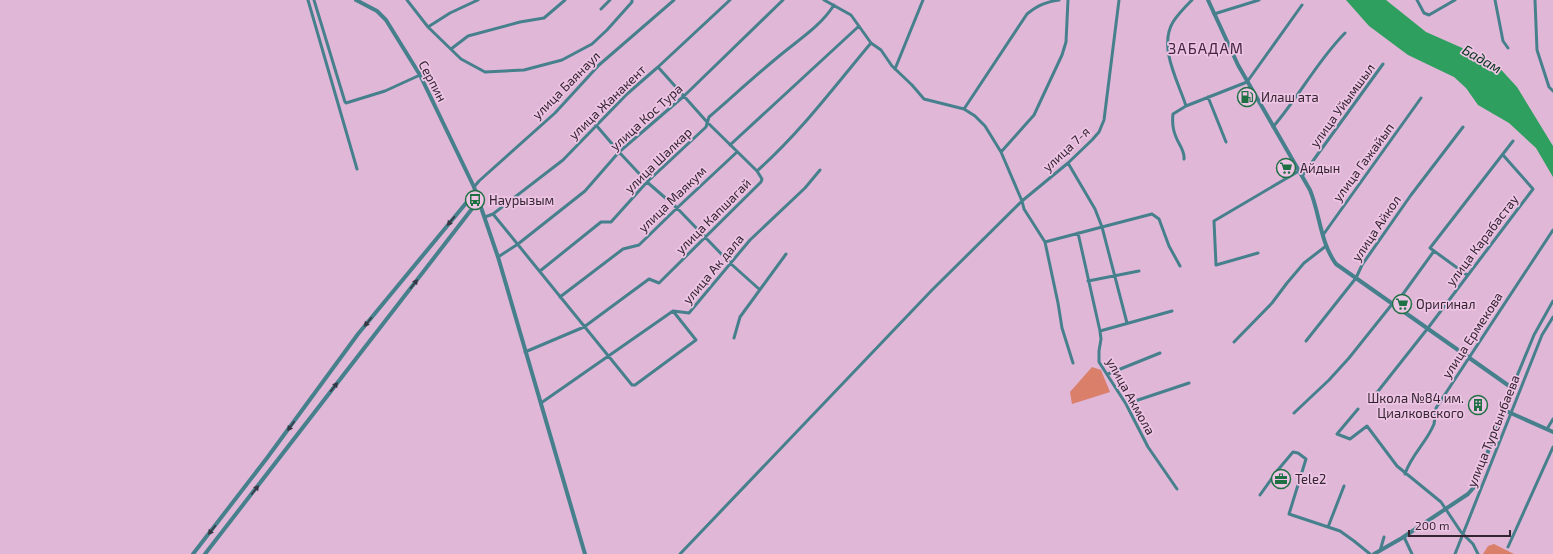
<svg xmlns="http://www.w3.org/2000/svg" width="1553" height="554" font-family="'Exo 2',sans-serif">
	<rect width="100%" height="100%" fill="#e0b7d7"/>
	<path fill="#da7f6a" d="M1092,367l9,3 9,22 -38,12 -2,-12z
		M1494,544l20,10h-31l5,-8z"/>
	<path fill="#2e9f5f" d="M1346,0h40l40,32 68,30 23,25 36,59v31l-17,-29 -27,-25 -31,-18 -12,-17 -12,-11 -46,-22 -39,-29z"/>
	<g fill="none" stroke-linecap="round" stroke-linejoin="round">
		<path stroke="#47808d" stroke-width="3" d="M308,0l49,169
			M314,0l31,102 1,1 39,-12 35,-16
			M407,0l21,27 33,32 24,13 39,-2 38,-10 30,-16 15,-14 25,-28v-2
			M824,0l27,15 20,28 10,7 11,16 20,19 12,14 40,10 11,7 10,10 16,26 33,-37 28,-60 4,-13 2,-42
			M1417,0l7,13 5,2 26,-15
			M1495,0l8,41 5,7
			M1535,0l2,50 12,37 4,4
			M601,9l9,-9
			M1214,14l45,-14
			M428,27l22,-14 28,-13
			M451,49l17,-13 52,-14 24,-4 21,-18
			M658,67l49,55 50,49
			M895,69l28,-69
			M1208,97l18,45
			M1186,106l61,-24 55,-77
			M964,109l63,-95c11,-9 19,-12 32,-14
			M596,125l23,27 28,30 30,26 53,55 29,26
			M1273,127c26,-30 44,-66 72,-94
			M730,145l129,-119
			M1001,152l21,49 46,-38 24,-23 7,-8 5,-12 15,-120
			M1184,159c1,-8 -5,-14 -8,-22 -3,-7 -4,-15 -3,-23l13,-8c-8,-25 -28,-59 -13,-84 5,-8 12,-15 19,-22
			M1068,163l27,46 7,18 50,-13 7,5 10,27 11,20
			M1302,176l81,-112
			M474,187l5,-6 76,-68 44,-48 75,-65
			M493,214l70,-54 64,-66 31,-27 72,-67
			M485,217l8,-3 139,171h3l61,-45 -23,-29
			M1078,233l22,98 1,8 -2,12v11l27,42 22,43 29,42
			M1323,235l98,-137
			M1045,242l57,-15 25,96
			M1258,253l-42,12 -2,-44 85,-50
			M498,257l20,-13 67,-53 34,-39 65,-56 99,-96
			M540,271l61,-49h10l36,-40 59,-55 3,-10c23,-20 46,-41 69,-60 20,-17 42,-30 56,-52
			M1467,275l-37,-27 83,-107
			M1088,281l51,-10
			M560,297l63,-48 16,-4 38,-37 60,-56
			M1395,305l39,-54
			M1100,331l72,-20
			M734,338l6,-21 46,-63
			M1306,341l50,-63 6,-13 49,-70 52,-68
			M1234,342l38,-39 15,-20 17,-20 22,-17
			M525,352l59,-25 65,-48 10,4 102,-101 1,-3 -5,-8c43,-38 77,-84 114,-128
			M1108,374l52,-21
			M1512,388l22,-53 19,-34
			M1375,395l53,-67 105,-139 -30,-34
			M541,403l132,-92 16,2 61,-73 55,-52 15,-18
			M1126,404l63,-21
			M1358,409l-21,25 13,5 17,-13 30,40 44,36 20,30 12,12 5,10
			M1294,413l35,-33 20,-22 44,-55
			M1547,429l6,-10
			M1405,474c6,-19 22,-32 29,-50 1,-5 1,-11 2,-16l117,-178
			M1260,495l17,-24 16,-19 5,1 8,6 -17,55 51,17 14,10 16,13
			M1328,527l16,-41
			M1404,537l8,17
			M1508,547l45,-100
			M1380,551l4,-14
			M680,554l252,-264 90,-89 2,8 21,33 13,61 4,25 11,35
			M1455,554l87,-219 11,-18"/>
		<path stroke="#47808d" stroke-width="4" d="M356,0l21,11 9,9 34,55 54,112 24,70 87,297
			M1208,0l30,65 72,125c10,24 10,52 26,74l176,124 -37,98 -7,8 -66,44 -28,16
			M1504,410l49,22
			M193,554l74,-96 91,-124 118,-143
			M205,554l273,-353"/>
	</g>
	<defs><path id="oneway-solid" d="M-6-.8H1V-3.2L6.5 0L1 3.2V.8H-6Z"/></defs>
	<g fill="#373643">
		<use href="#oneway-solid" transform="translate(451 221) rotate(129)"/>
		<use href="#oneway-solid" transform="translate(414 284) rotate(-52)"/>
		<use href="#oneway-solid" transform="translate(368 322) rotate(129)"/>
		<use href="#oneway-solid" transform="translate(334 387) rotate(-52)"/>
		<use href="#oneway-solid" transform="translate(291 426) rotate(126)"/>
		<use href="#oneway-solid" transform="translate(255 490) rotate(-52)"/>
		<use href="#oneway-solid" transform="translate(212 530) rotate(128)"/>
	</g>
	<defs>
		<symbol id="fuel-ring" viewBox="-11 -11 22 22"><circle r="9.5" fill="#edc4e4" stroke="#1f7143" stroke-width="1.5"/><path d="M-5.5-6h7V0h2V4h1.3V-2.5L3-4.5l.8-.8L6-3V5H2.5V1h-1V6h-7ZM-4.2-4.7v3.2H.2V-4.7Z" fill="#1f7143"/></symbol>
		<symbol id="supermarket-ring" viewBox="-11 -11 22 22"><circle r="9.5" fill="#edc4e4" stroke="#1f7143" stroke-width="1.5"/><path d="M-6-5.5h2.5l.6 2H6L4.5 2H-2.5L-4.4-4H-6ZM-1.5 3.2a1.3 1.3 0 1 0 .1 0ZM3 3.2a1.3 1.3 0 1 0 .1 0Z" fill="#1f7143"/></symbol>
		<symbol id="bus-ring" viewBox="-11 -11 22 22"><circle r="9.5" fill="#edc4e4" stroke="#1f7143" stroke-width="1.5"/><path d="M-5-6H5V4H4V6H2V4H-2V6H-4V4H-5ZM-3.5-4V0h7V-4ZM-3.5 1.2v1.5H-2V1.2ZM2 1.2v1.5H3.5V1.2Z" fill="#1f7143"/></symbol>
		<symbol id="building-ring" viewBox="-11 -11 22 22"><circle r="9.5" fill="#edc4e4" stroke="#1f7143" stroke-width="1.5"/><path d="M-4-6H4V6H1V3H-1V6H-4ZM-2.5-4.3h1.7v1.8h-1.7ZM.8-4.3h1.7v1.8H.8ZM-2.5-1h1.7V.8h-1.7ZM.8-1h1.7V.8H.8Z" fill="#1f7143"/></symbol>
		<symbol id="office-ring" viewBox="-11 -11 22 22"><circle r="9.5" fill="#edc4e4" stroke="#1f7143" stroke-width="1.5"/><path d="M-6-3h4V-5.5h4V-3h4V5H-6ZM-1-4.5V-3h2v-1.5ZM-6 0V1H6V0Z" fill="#1f7143"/></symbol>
	</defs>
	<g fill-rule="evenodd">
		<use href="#fuel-ring" x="1236" y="86" width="22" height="22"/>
		<use href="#supermarket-ring" x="1275" y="157" width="22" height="22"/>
		<use href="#bus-ring" x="464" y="189" width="22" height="22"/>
		<use href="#supermarket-ring" x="1391" y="293" width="22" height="22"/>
		<use href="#building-ring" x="1467" y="394" width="22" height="22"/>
		<use href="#office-ring" x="1270" y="468" width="22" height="22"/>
	</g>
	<g text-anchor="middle" stroke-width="3.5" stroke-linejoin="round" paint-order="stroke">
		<g font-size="13" fill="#332430" stroke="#edc4e4">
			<text transform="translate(433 81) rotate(62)" y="5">Серпин</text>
			<text transform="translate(566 85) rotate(-45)" y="5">улица Баянаул</text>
			<text transform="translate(607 102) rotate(-44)" y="5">улица Жанакент</text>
			<text transform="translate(1342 105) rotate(-54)" y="5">улица Уйымшыл</text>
			<text transform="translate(646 117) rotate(-42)" y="5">улица Кос Тура</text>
			<text transform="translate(1066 149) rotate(-43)" y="5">улица 7-я</text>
			<text transform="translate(658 160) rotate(-44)" y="5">улица Шалкар</text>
			<text transform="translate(1363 162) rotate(-54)" y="5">улица Гажайып</text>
			<text transform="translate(672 199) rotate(-44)" y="5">улица Маякум</text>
			<text transform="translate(713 216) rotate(-45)" y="5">улица Капшагай</text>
			<text transform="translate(1376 228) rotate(-56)" y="5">улица Айкол</text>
			<text transform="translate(1482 240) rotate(-53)" y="5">улица Карабастау</text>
			<text transform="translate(713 269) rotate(-50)" y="5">улица Ак дала</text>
			<text transform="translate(1472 335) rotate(-57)" y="5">улица Ермекова</text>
			<text transform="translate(1131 396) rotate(61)" y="5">улица Акмола</text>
			<text transform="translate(1493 431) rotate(-68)" y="5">улица Турсынбаева</text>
		</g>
		<g font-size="13" fill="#332430" stroke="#edc4e4" text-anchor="start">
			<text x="1261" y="102">Илаш ата</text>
			<text x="1300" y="173">Айдын</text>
			<text x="489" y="205">Наурызым</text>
			<text x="1416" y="309">Оригинал</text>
			<text x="1464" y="403" text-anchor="end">Школа №84 им.<tspan x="1464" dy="15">Циалковского</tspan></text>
			<text x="1295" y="484">Tele2</text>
		</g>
		<g font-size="14" font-style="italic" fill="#04331a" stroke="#edc4e4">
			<text transform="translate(1482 59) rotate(30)" y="5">Бадам</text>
		</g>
		<g font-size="15" letter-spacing="1" fill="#45253f" stroke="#edc4e4">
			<text x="1206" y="54">ЗАБАДАМ</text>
		</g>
	</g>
	<path d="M1409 530v6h101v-6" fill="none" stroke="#332430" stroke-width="2"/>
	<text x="1415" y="530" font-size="12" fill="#332430" stroke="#edc4e4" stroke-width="3" paint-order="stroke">200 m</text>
</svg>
